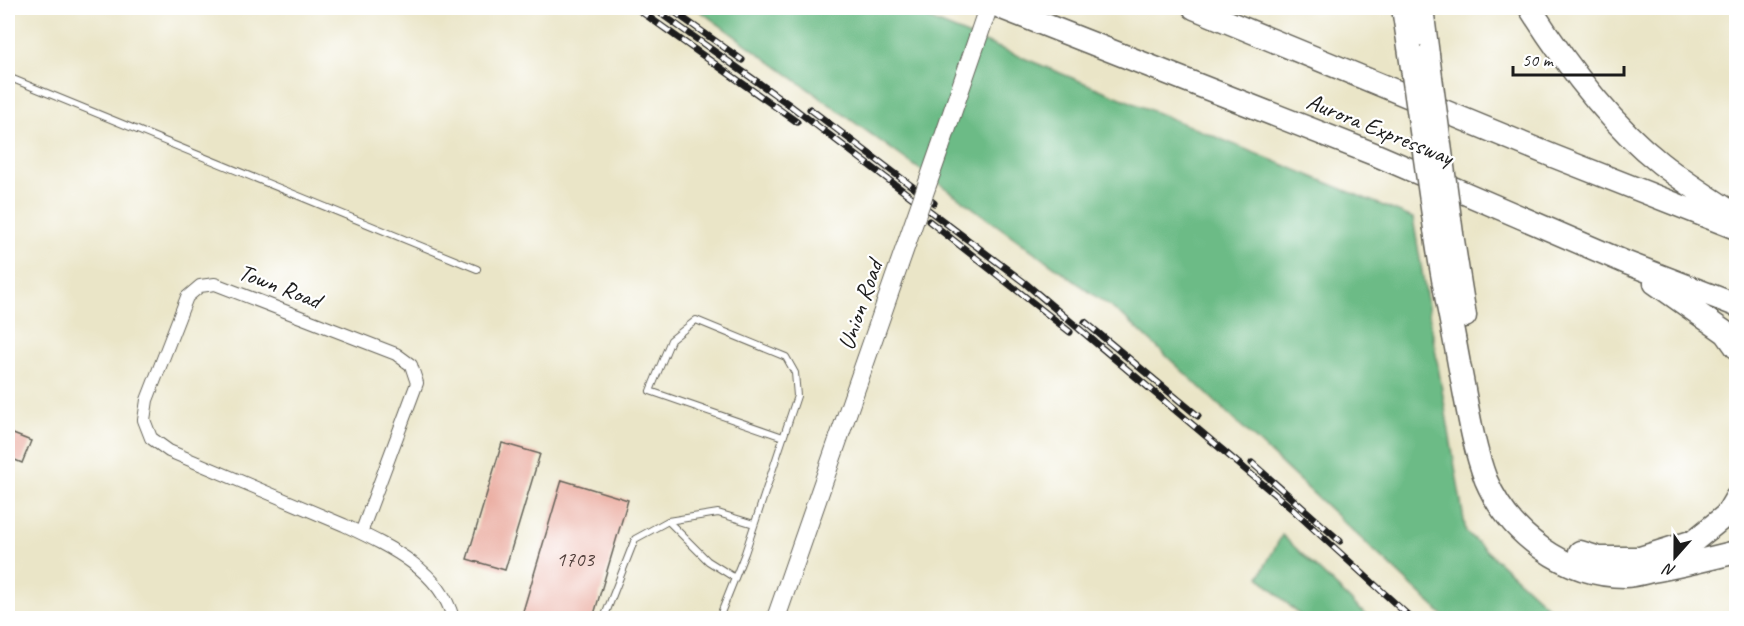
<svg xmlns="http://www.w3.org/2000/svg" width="1744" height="626" font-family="Caveat,sans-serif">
	<rect width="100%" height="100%" fill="#fff"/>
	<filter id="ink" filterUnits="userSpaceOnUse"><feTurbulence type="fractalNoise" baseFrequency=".0167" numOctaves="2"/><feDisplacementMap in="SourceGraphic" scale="12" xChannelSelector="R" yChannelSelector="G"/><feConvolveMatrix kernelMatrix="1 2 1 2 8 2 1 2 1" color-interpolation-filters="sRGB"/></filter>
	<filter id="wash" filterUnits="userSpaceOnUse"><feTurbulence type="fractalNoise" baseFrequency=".008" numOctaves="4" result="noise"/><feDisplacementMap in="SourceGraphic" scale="24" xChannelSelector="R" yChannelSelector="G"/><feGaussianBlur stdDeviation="1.35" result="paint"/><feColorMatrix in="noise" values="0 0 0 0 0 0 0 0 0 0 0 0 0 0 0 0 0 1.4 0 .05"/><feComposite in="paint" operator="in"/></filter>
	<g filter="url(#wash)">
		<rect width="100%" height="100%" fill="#eae5c7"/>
		<path fill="#6cbb86" stroke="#446c51" stroke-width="1.5" d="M696,8h206l511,210 53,314 94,86h-114l-319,-299z
			M1282,535l87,83h-66l-44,-41z"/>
		<g id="blocks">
			<path fill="#e8a395" d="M8,432l23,9 -9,22 -14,-6z
				M502,443l38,11 -35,116 -38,-11z
				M562,480l66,20 -35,118h-72z"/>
		</g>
	</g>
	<g filter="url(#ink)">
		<use href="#blocks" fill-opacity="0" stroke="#646258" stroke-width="1.5"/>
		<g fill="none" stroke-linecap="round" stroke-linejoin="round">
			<defs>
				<path id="lane" d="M8,77l469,192
					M668,521l50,-8 36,11
					M604,618l31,-79 33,-18 40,40 27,17
					M719,618l26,-65 52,-157 -2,-23 -9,-16 -90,-37 -25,20 -21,51 133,46"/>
				<path id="street" d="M361,533l56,-150 -6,-18 -15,-11 -181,-70 -15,2 -13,11 -40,103 -3,20 7,18 18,13 175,74c42,20 96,44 109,93"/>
				<path id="secondary" d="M940,148l48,-140
					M776,618l123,-353"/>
				<path id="highway" d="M1002,8l372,146 253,109 109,42
					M1194,8l359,148 183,72
					M1403,8l6,39
					M1422,8l6,47
					M1530,8c35,55 78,114 130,155 24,19 51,36 76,52
					M1435,229c6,46 16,90 24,135 8,39 13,79 27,116 23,54 79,96 139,96 9,0 18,-3 27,-5 28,-5 56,-12 84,-19
					M1452,234l13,82
					M1655,283l71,50 10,14
					M1580,552l19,6h41l54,-17 32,-26 10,-17"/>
			</defs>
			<use href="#lane" stroke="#646258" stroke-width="8"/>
			<use href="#street" stroke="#646258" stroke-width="14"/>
			<use href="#secondary" stroke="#646258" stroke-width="20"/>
			<use href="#highway" stroke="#646258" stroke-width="25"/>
			<use href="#lane" stroke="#fff" stroke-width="6"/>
			<use href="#street" stroke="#fff" stroke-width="12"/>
			<use href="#secondary" stroke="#fff" stroke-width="18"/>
			<use href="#highway" stroke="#fff" stroke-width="22"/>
			<defs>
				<path id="rail" d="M636,8l161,114
					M653,8l134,95 238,180 266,225 120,110
					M669,8l73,52
					M810,109l124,94
					M929,221l141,111
					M1085,322l113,94
					M1252,463l88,78"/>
			</defs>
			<use href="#rail" stroke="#1c1c1c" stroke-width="7"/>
			<use href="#rail" stroke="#fff" stroke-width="4.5" stroke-dasharray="14" stroke-linecap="butt"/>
			<defs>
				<path id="secondary-bridge" d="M899,265l41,-117"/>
				<path id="highway-bridge" d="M1409,47l26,182
					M1428,55l24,179"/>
			</defs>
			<use href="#secondary-bridge" stroke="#646258" stroke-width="20" stroke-linecap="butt"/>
			<use href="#highway-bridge" stroke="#646258" stroke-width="25" stroke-linecap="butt"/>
			<use href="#secondary-bridge" stroke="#fff" stroke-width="18"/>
			<use href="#highway-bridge" stroke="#fff" stroke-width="22"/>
		</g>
	</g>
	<g text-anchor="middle" stroke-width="4.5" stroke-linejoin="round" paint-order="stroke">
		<g font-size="21" fill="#4f3e3a">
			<text x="575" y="566">1703</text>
		</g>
		<g font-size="24" fill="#1c1c1c" stroke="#fff">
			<text transform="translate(1380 129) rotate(22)" y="8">Aurora Expressway</text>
			<text transform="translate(280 286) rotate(21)" y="8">Town Road</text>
			<text transform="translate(860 305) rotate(-71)" y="8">Union Road</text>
		</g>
	</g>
	<rect width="1744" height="626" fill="none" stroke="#fff" stroke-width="30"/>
	<g transform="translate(1675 557) rotate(201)" stroke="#ffffff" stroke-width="4.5" paint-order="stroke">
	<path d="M0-4.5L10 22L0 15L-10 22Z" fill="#1c1c1c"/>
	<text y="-9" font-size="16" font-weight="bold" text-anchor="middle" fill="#1c1c1c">N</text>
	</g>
	<path d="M1513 66v9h111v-9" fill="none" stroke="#1c1c1c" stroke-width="3"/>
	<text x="1522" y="66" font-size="18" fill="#1c1c1c" stroke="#ffffff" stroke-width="4.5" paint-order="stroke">50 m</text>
</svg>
